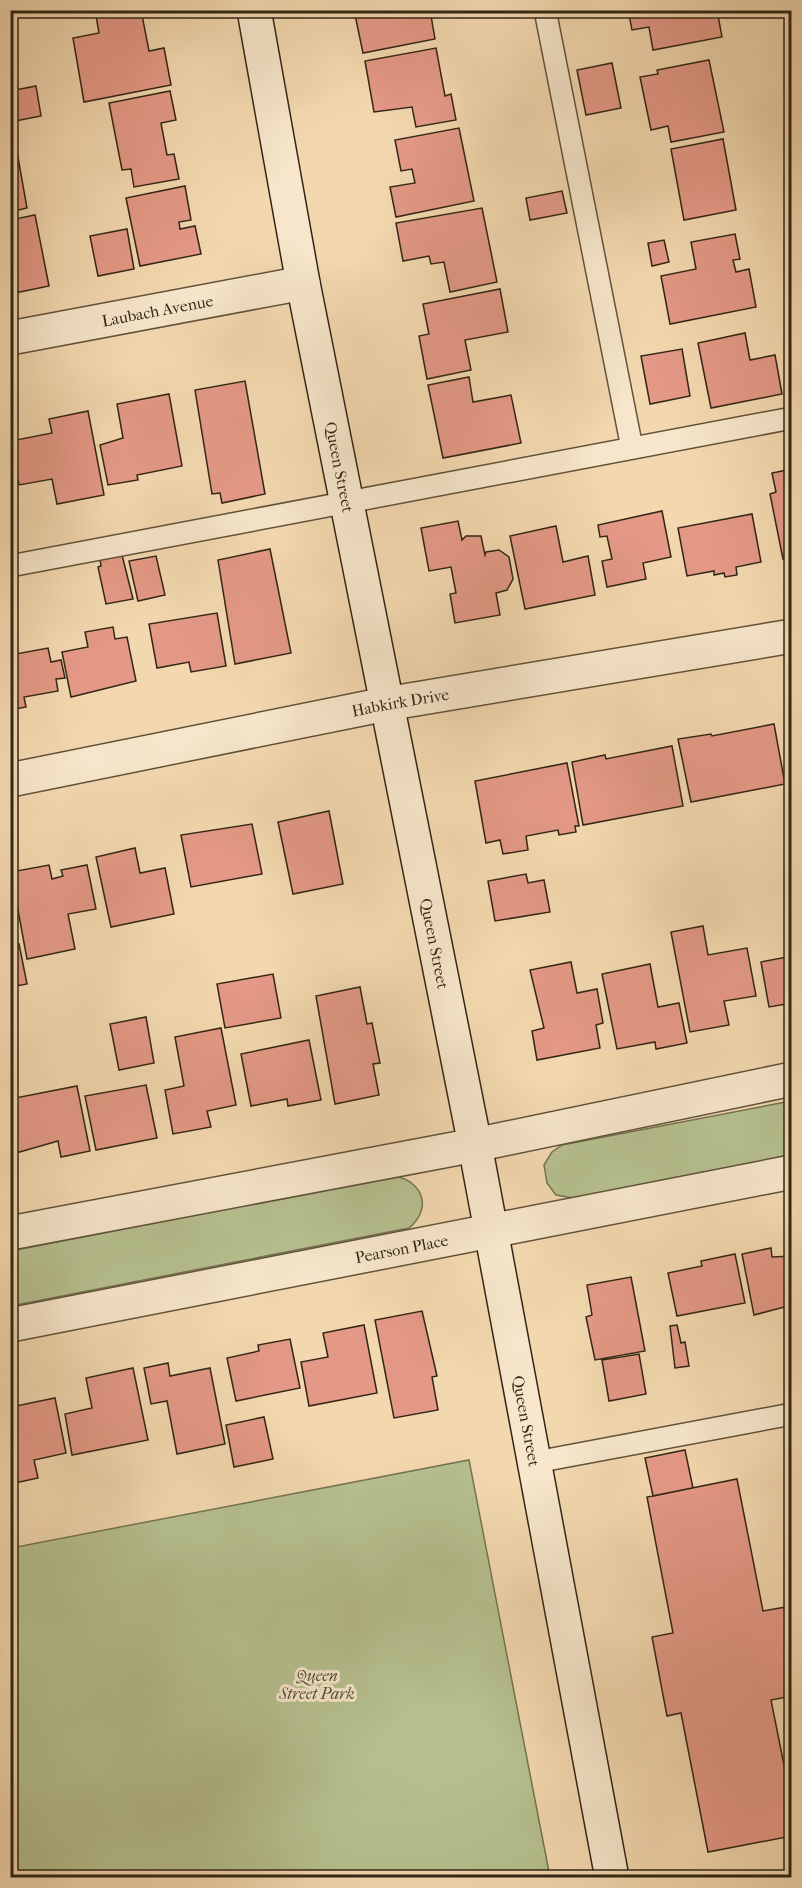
<svg xmlns="http://www.w3.org/2000/svg" width="802" height="1888" font-family="'IM FELL French Canon',serif">
	<rect width="100%" height="100%" fill="#f3d8af"/>
	<filter id="stains"><feTurbulence type="fractalNoise" baseFrequency=".00333" numOctaves="4"/><feColorMatrix values="0 0 0 0 .2 0 0 0 0 .09 0 0 0 0 .02 0 0 0 .5 -.17"/></filter>
	<radialGradient id="worn" r=".72"><stop offset=".6" stop-color="#630" stop-opacity="0"/><stop offset="1" stop-color="#630" stop-opacity=".3"/></radialGradient>
	<path fill="#b6c08f" stroke="#747352" stroke-width="1.5" d="M791,1101v54l-218,43 -17,-3 -9,-12 -3,-18 8,-13 10,-7z
		M395,1176c29,6 37,33 14,52l-398,78v-55z
		M469,1460l81,417h-539v-329z"/>
	<path fill="#e49986" stroke="#322616" stroke-width="1.5" d="M95,10h46l8,41 15,-3 7,37 -87,17 -11,-64 26,-5z
		M354,10h76l5,29 -72,14z
		M628,10h69l1,4 19,-4 5,27 -69,13 -4,-23 -17,3z
		M436,48l9,48 6,-2 5,26 -40,7 -4,-20 -38,5 -9,-51z
		M709,60l15,72 -53,10 -3,-16 -17,4 -11,-53 18,-3 -1,-4z
		M612,63l9,45 -35,7 -9,-45z
		M36,86l5,30 -31,6v-31z
		M170,91l6,29 -15,3 6,32 7,-1 5,25 -45,8 -3,-18 -9,1 -13,-67z
		M459,128l15,73 -78,16 -6,-30 25,-4 -3,-14 -11,2 -6,-31z
		M13,129l14,79 -17,4v-82z
		M723,139l13,71 -52,10 -13,-71z
		M185,186l6,34 -12,2 1,7 15,-3 6,28 -61,12 -14,-68z
		M562,191l5,22 -37,7 -4,-22z
		M482,208l15,74 -47,10 -6,-30 -13,2 -2,-8 -26,5 -7,-38z
		M35,215l14,71 -39,8v-74z
		M127,229l7,40 -36,7 -8,-40z
		M735,234l5,25 -7,1 3,12 13,-3 7,38 -86,17 -9,-48 35,-7 -5,-27z
		M664,240l5,22 -17,4 -4,-23z
		M500,289l8,43 -43,8 6,30 -44,9 -8,-43 10,-2 -6,-30z
		M745,333l5,27 25,-5 7,39 -71,14 -13,-65z
		M682,349l8,47 -40,8 -9,-48z
		M469,377l4,25 38,-7 10,48 -78,15 -15,-73z
		M245,381l20,113 -43,9 -2,-10 -8,1 -17,-104z
		M169,394l13,72 -45,9 1,5 -30,5 -8,-40 23,-7 -6,-34z
		M88,411l16,84 -47,9 -5,-25 -33,6 -8,-44 41,-8 -3,-14z
		M792,469v88l-9,2 -13,-65 6,-2 -4,-19z
		M10,476l5,22 -5,1z
		M662,511l9,46 -28,6 3,16 -39,8 -5,-26 10,-2 -5,-23 -7,1 -2,-12z
		M752,514l9,48 -25,5 1,8 -12,2 -1,-4 -10,2v-4l-27,5 -9,-48z
		M458,521l4,19 4,-4h15l4,19 1,-3 13,-2 10,7 4,22 -6,11 -11,3 4,22 -45,8 -5,-29 6,-1 -5,-26 -22,4 -8,-43z
		M556,526l7,36 25,-6 7,39 -70,14 -15,-73z
		M270,549l21,104 -56,11 -17,-104z
		M122,555l11,44 -27,5 -8,-37 3,-1 -1,-7z
		M156,556l9,39 -27,6 -9,-40z
		M10,591l6,30 -6,1z
		M217,613l9,53 -35,6 -2,-10 -32,6 -8,-44z
		M113,627l2,12 12,-2 9,44 -65,16 -9,-45 26,-5 -3,-15z
		M48,648l3,14 10,-2 4,18 -9,1 2,12 -34,6 2,10 -16,3v-55z
		M774,724l11,60 -94,18 -13,-63 33,-5 1,2z
		M672,746l11,60 -100,19 -11,-63 33,-7 1,4z
		M567,763l12,63h-4l1,6 -17,3 -1,-5 -32,6 2,14 -25,4 -3,-14 -14,3 -11,-62z
		M329,811l14,73 -50,10 -15,-72z
		M252,824l10,50 -71,13 -10,-52z
		M135,848l5,25 25,-5 9,46 -63,13 -15,-70z
		M49,865l3,14 11,-3 -2,-6 26,-5 9,44 -28,5 7,35 -48,10 -16,-87z
		M526,874l2,9 16,-3 6,32 -55,9 -7,-40z
		M792,880v29l-6,-28z
		M703,926l5,29 39,-7 9,48 -32,5 5,24 -39,7 -19,-100z
		M19,944l8,40 -17,3v-41z
		M792,953v50l-23,4 -8,-45 26,-5 -1,-3z
		M571,962l6,31 20,-4 6,34 -7,2 4,23 -63,12 -5,-29 12,-3 -14,-58z
		M650,964l8,43 21,-4 8,40 -31,6 -1,-7 -38,7 -15,-75z
		M273,974l8,44 -56,10 -8,-44z
		M360,987l7,37 5,-1 8,40 -7,1 6,31 -44,9 -19,-108z
		M146,1017l8,46 -35,7 -9,-46z
		M221,1028l15,77 -29,6 4,16 -38,7 -8,-44 19,-4 -9,-49z
		M309,1040l12,60 -33,6 -1,-7 -36,7 -10,-52z
		M146,1085l11,53 -61,12 -11,-54z
		M77,1086l13,65 -29,6 -3,-16 -42,12 -6,-28v-26z
		M771,1248l1,9 20,-1v49l-38,10 -12,-61z
		M735,1254l10,49 -68,13 -9,-43 34,-7 -1,-5z
		M631,1277l14,74 -50,9 -9,-43 6,-2 -5,-30z
		M422,1311l15,65 -5,1 6,33 -44,8 -19,-98z
		M364,1325l13,68 -68,13 -8,-44 27,-5 -5,-24z
		M677,1325l4,18 4,-1 4,24 -14,2 -5,-42z
		M290,1339l10,49 -64,13 -9,-43 32,-7 -1,-6z
		M639,1354l7,40 -37,7 -7,-41z
		M168,1363l2,13 40,-8 15,76 -48,10 -10,-53 -16,3 -7,-36z
		M133,1368l15,72 -76,15 -7,-41 27,-6 -6,-30z
		M55,1398l11,55 -32,7 4,18 -28,6 1,-77z
		M264,1417l9,42 -39,8 -8,-42z
		M685,1450l8,38 -40,8 -8,-38z
		M737,1479l26,132 29,-5v90l-21,4 21,105v31l-84,16 -27,-139 -14,3 -15,-79 21,-4 -26,-136z"/>
	<g fill="none" stroke-linecap="round" stroke-linejoin="round">
		<defs>
			<path id="lane" d="M545,10l87,438
				M10,566l782,-148
				M536,1462l256,-48"/>
			<g id="street">
				<path id="s1" d="M10,338l293,-55"/>
				<path id="s2" d="M10,780l376,-76 406,-68"/>
				<path d="M10,1233l465,-88 317,-66"/>
				<path id="s3" d="M10,1325l782,-153"/>
			</g>
			<g id="secondary">
				<path id="s4" d="M254,10l49,273 172,862 137,733"/>
			</g>
		</defs>
		<use href="#lane" stroke="#62523c" stroke-width="24"/>
		<use href="#street" stroke="#62523c" stroke-width="36"/>
		<use href="#secondary" stroke="#322616" stroke-width="36"/>
		<use href="#lane" stroke="#f7e6cb" stroke-width="21"/>
		<use href="#street" stroke="#f7e6cb" stroke-width="33"/>
		<use href="#secondary" stroke="#f7e6cb" stroke-width="33"/>
	</g>
	<g text-anchor="middle" stroke-width="6" stroke-linejoin="round" paint-order="stroke">
		<g font-size="16" fill="#322616" stroke="#f7e6cb">
			<text dy="6" stroke="none"><textPath href="#s1" startOffset="150">Laubach Avenue</textPath></text>
			<text dy="6" stroke="none"><textPath href="#s4" startOffset="465">Queen Street</textPath></text>
			<text dy="6" stroke="none"><textPath href="#s2" startOffset="398">Habkirk Drive</textPath></text>
			<text dy="6" stroke="none"><textPath href="#s4" startOffset="951">Queen Street</textPath></text>
			<text dy="6" stroke="none"><textPath href="#s3" startOffset="399">Pearson Place</textPath></text>
			<text dy="6" stroke="none"><textPath href="#s4" startOffset="1437">Queen Street</textPath></text>
		</g>
		<g font-size="16" font-style="italic" fill="#534c34" stroke="#f7e6cb">
			<text x="317" y="1681">Queen<tspan x="317" dy="18">Street Park</tspan></text>
		</g>
	</g>
	<rect width="802" height="1888" fill="none" stroke="#f3d8af" stroke-width="36"/>
	<rect x="12" y="12" width="778" height="1864" fill="none" stroke="#322616" stroke-width="3"/>
	<rect x="18" y="18" width="766" height="1852" fill="none" stroke="#322616" stroke-width="1.5"/>
	<rect width="100%" height="100%" filter="url(#stains)"/>
	<rect width="100%" height="100%" fill="url(#worn)"/>
</svg>
